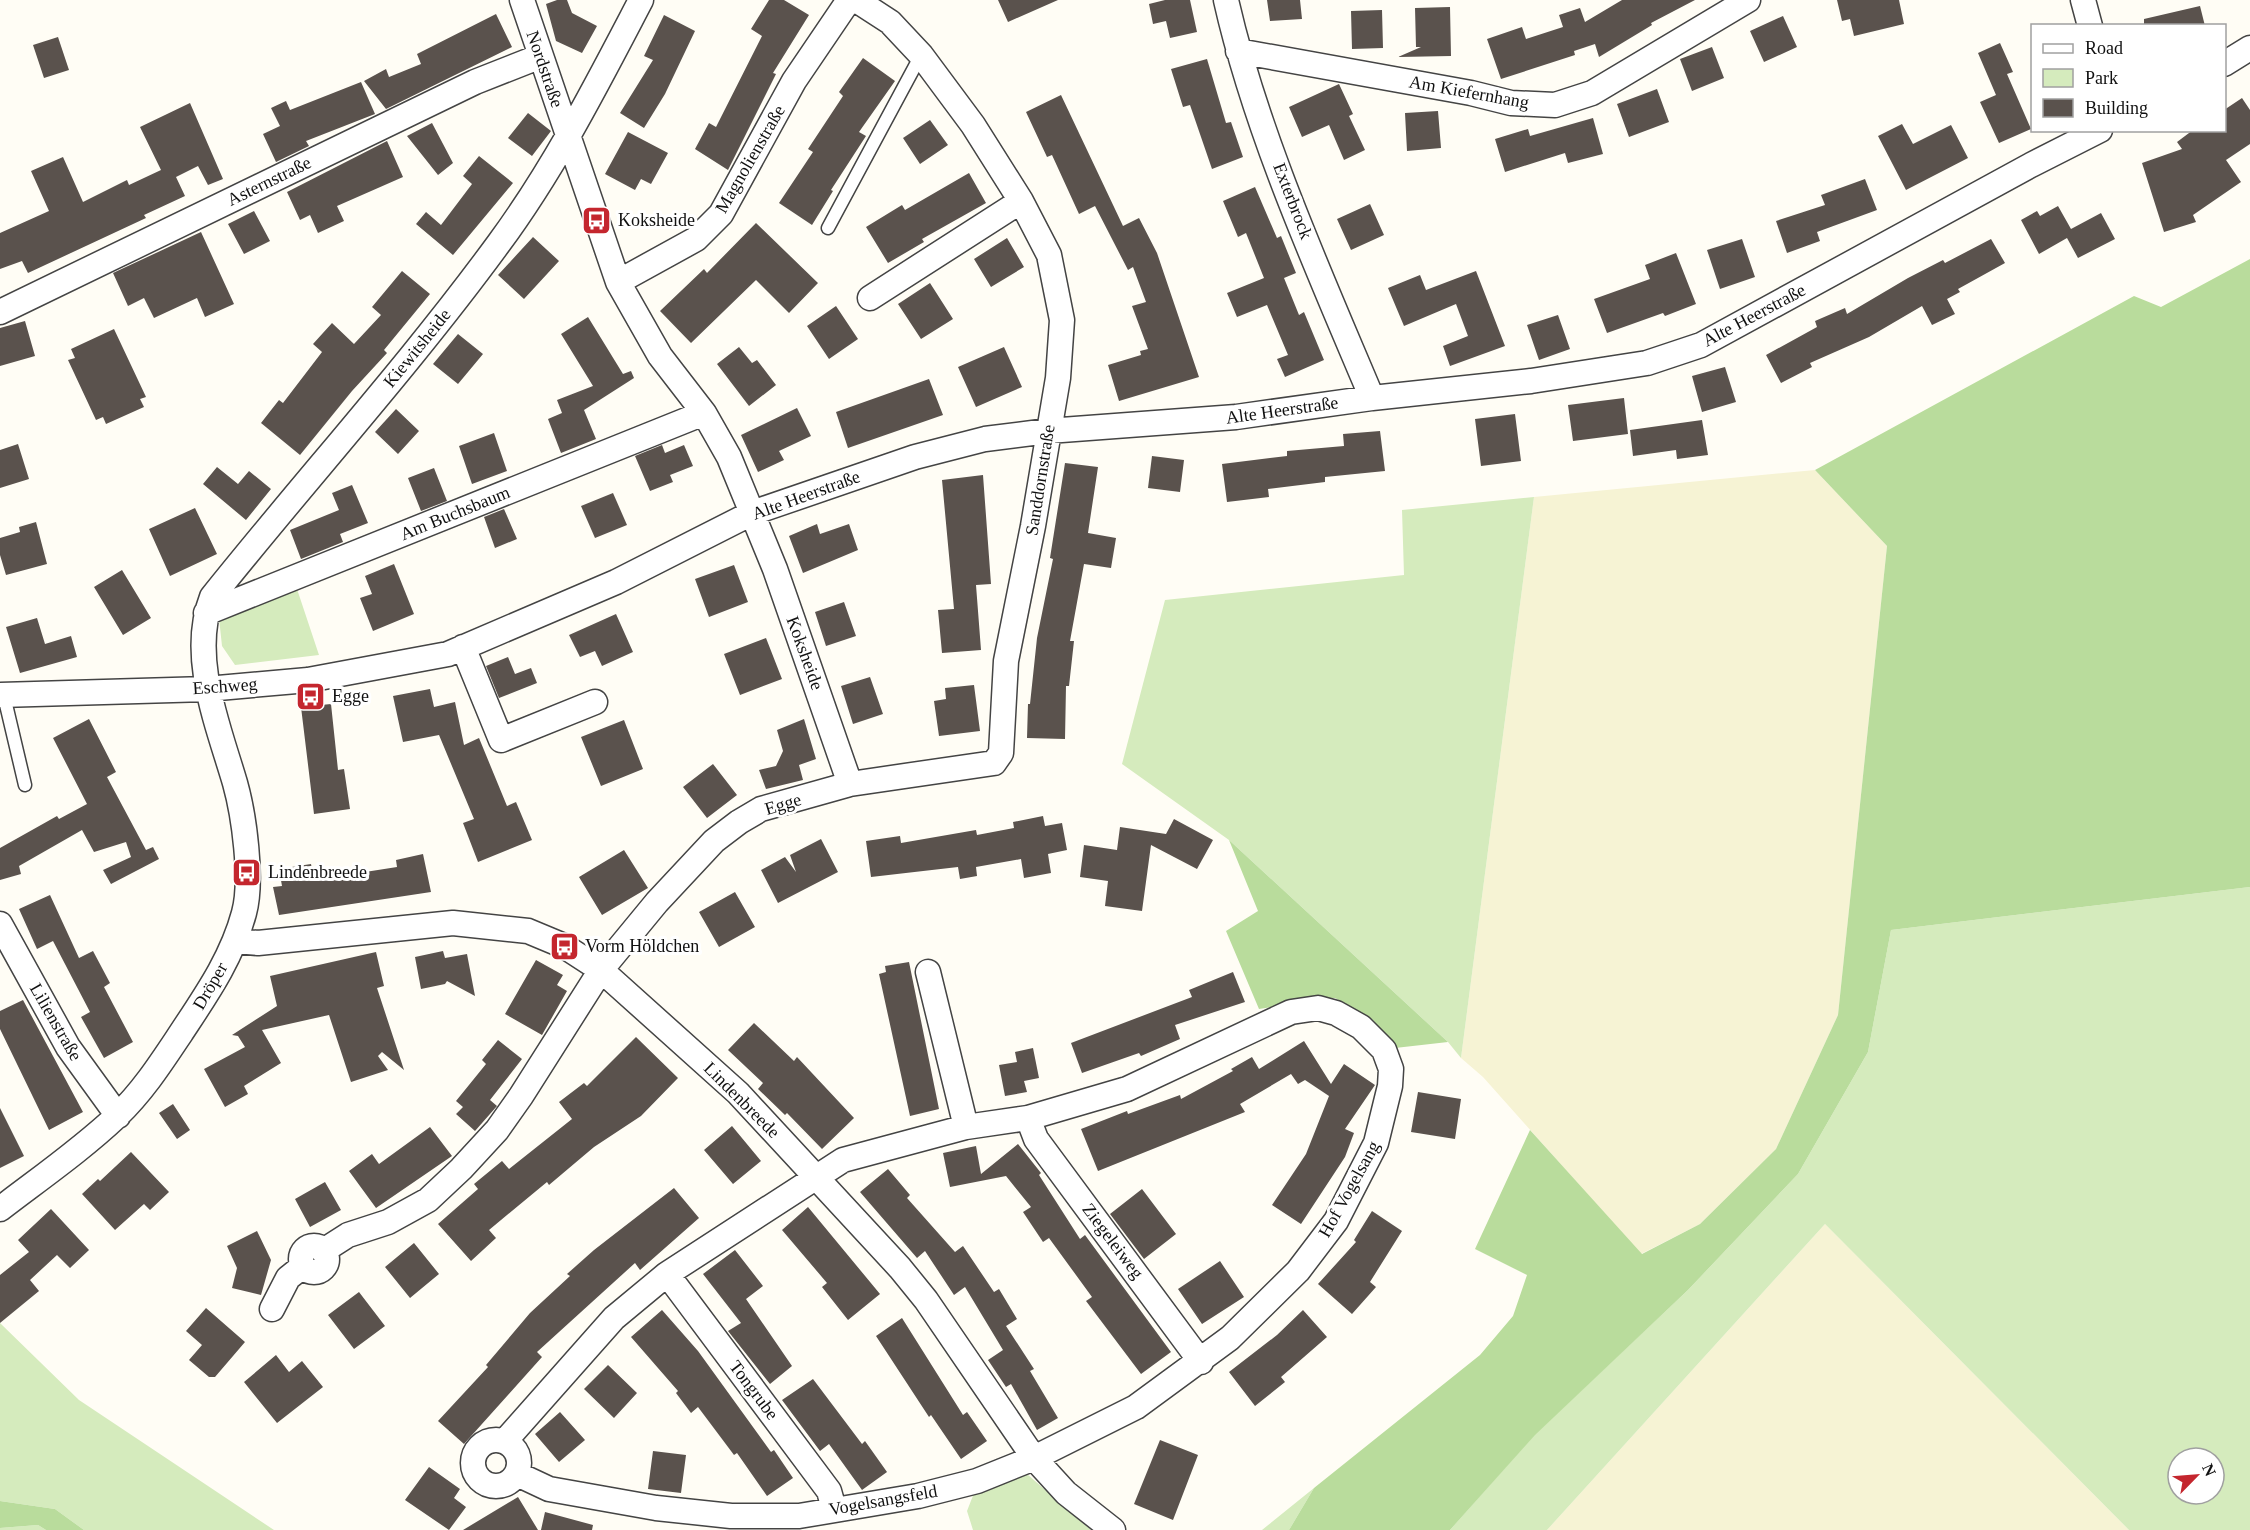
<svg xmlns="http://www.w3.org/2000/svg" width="2250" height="1530" font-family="Georgia,serif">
	<rect width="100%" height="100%" fill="#fffdf5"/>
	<path fill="#f6f3d4" d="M1815,470l72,76 -49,469 -62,134 -76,75 -59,30 -158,-177 -22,-19 73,-561z
		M1825,1224l304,306h-582z"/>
	<path fill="#d5ebbd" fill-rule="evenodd" d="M1534,497l-73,561 -13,-16 -219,-202 -107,-76 43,-164 239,-25 -2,-65z
		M296,586l23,69 -84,10 -13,-19 -3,-28z
		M2250,887v643h-121l-304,-306 -278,306h-97l84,-95 154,-145 110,-116 70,-122 23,-122zM2178,1458h36v36h-36z
		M0,1323l79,77 195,130h-190l-29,-21 -55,-8z
		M1027,1474l64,56h-118l-6,-19 7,-18z
		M1314,1488l-25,42h-27z
		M38,1525l8,5h-46v-2z"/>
	<path fill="#b9dc9c" d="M2250,259v628l-359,43 -23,122 -70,122 -110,116 -153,145 -85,95h-161l25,-42 166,-133 33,-39 14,-41 -52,-26 55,-119 112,124 58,-30 76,-75 62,-134 49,-469 -72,-76 319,-174 27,11z
		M1229,840l219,202 -53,6 -22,-28 -38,-22 -76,11 -33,-78 32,-20z
		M0,1501l55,8 29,21h-38l-8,-5 -38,3z"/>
	<path fill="#5a524d" d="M557,0h10l5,13 25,13 -15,27 -26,-12 -10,-37z
		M769,0h15l25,15 -36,58 3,1 -48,96 -33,-21 14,-26 7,4 46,-91 -11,-7z
		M998,0h60l-50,22z
		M1165,0h25l7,32 -27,6 -4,-17 -13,3 -4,-20z
		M1267,0h33l2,19 -32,2z
		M1622,0h73l-44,23 1,2 -53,32 -4,-13 -21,7 1,4 -74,24 -14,-40 35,-12 4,12 37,-12 -4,-12 21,-7 5,14z
		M1837,0h62l5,24 -50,12 -4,-17 -8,2z
		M2200,6l5,20h-61v-7z
		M1450,7l1,49 -53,1 23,-10h-5l-1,-39z
		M1382,10l1,38 -31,1 -1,-38z
		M496,14l16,33 -126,62 -22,-28 22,-12 3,8 32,-13 -4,-10z
		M664,15l31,16 -30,63 -21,34 -24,-15 33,-53 -9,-4z
		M1783,16l14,31 -33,15 -14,-31z
		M58,37l11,33 -25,8 -11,-33z
		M2000,43l13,29 -6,2 24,55 -32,14 -19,-41 16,-7 -18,-42z
		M1712,47l12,31 -32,13 -12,-32z
		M863,58l32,23 -36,51 7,4 -35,54 2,1 -21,34 -33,-22 34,-51 -5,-3 35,-53 -4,-4z
		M1207,59l19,64 5,-1 12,35 -31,12 -22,-64 -7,2 -12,-38z
		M361,82l14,32 -69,27 3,5 -33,16 -13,-28 17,-8 -9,-18 15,-7 4,9z
		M1339,84l14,30 -4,2 16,34 -21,10 -15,-35 -27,12 -13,-30z
		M1657,89l12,33 -40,15 -12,-33z
		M1061,95l62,131 16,-8 18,35 42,124 -80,24 -11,-36 33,-10 -1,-4 8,-2 -16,-43 14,-4 -13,-35 -5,3 -33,-64 -16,8 -27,-59 -5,2 -21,-45z
		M2242,98l8,12v34l-24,16 15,22 -48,33 3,7 -32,10 -22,-69 40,-14 -5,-7 16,-12h31v-20z
		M190,103l33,76 -15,6 -10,-19 -22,11 9,19 -41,19 2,3 -118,55 -6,-12 -22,8v-36l49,-22 -18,-40 32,-14 20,45 44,-22 2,5 32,-15 -21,-43z
		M1438,111l3,37 -34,3 -2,-38z
		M528,113l23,18 -19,25 -24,-18z
		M1593,118l10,36 -35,9 -3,-10 -60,19 -10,-33 33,-10 2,7z
		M930,120l18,25 -28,19 -17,-26z
		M432,123l21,40 -15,12 -31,-39z
		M1902,124l11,20 38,-19 17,33 -62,32 -28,-54z
		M628,132l40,21 -17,31 -10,-5 -6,11 -30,-16z
		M387,141l16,36 -66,29 7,15 -26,12 -8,-18 -10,5 -13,-28z
		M479,156l34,27 -60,72 -37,-31 10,-12 15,13 31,-41 -9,-8z
		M969,173l17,30 -64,36 2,3 -36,21 -22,-36 36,-22 3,5z
		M1865,179l12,31 -60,22 3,9 -33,12 -11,-32 49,-16 -4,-10z
		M1255,187l22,51 4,-2 15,37 -12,5 15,37 5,-3 20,48 -39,17 -8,-18 11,-4 -21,-50 -30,12 -10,-24 37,-15 -18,-45 -8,4 -15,-36z
		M1370,204l14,31 -33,15 -14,-31z
		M2058,206l13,23 30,-16 14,26 -37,19 -11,-20 -28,16 -18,-34 16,-9 3,5z
		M254,211l16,30 -26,13 -16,-30z
		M756,223l62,60 -29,30 -33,-33 -65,63 -31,-32 44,-42 3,4z
		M201,232l33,72 -29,13 -8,-19 -43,20 -10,-20 -16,8 -15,-33z
		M533,237l26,24 -35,38 -26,-24z
		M1007,238l17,29 -33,20 -17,-28z
		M1742,239l13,38 -35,12 -13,-39z
		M1991,239l14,24 -47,26 2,3 -13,7 8,15 -23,11 -10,-19 -53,31 -59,26 2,4 -31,16 -15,-28 51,-28 -2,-6 30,-13 2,6 61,-36 35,-18 2,3z
		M1676,253l20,51 -31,12 -2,-3 -56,20 -13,-34 56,-20 -5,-14z
		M402,271l28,23 -46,56 3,3 -35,38 -52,64 -39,-32 18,-23 4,3 39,-51 -9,-8 19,-21 22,21 27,-29 -9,-8z
		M1476,271l29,75 -55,20 -7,-20 25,-10 -12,-32 -52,22 -16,-38 32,-13 6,15z
		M930,283l23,36 -32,20 -23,-35z
		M836,306l22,33 -29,20 -22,-33z
		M1558,315l12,34 -31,11 -12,-35z
		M588,317l35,57 8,-3 3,7 -50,32 12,29 -35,14 -13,-34 14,-6 -5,-13 36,-14 -32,-52z
		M25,321l10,35 -35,10v-38z
		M114,329l32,68 -6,2 4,8 -38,17 -3,-7 -7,3 -28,-60 7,-2 -4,-9z
		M458,334l25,20 -25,30 -25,-20z
		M739,347l13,16 5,-3 19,25 -27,21 -32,-42z
		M1004,347l18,40 -46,20 -18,-40z
		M1725,367l11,35 -34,10 -10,-36z
		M929,379l14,36 -95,33 -12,-36z
		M1624,398l4,36 -55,7 -5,-36z
		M797,408l14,28 -32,15 5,9 -26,12 -17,-37z
		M396,409l23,22 -21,23 -23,-22z
		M1515,414l6,47 -40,5 -6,-47z
		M1702,420l6,35 -31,4 -1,-9 -43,6 -3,-26z
		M1380,431l5,40 -60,6v5l-57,7 1,8 -42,5 -5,-38 65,-8v-5l57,-5 -1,-12z
		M494,433l13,38 -35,13 -13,-38z
		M18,444l11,35 -29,9v-38z
		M662,445l3,8 19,-8 9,21 -23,9 3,7 -23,9 -15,-35z
		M1152,456l32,4 -4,32 -32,-4z
		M1065,463l33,4 -10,66 28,5 -5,30 -27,-4 -14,77h4l-5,45h-3l-1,53 -38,-1 1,-34h2l7,-66 16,-79 -3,-1z
		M217,467l21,17 11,-13 22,18 -25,31 -43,-36z
		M434,468l13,33 -26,10 -13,-33z
		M983,475l8,109 -15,1 5,65 -39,3 -4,-43 16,-1 -12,-129z
		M352,485l16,38 -28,11 3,8 -42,17 -11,-29 49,-20 -7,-17z
		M613,493l14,32 -32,13 -14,-32z
		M195,508l22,46 -47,22 -21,-47z
		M504,509l13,30 -22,9 -11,-31z
		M36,522l11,42 -41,11 -6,-20v-17l20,-6 -1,-5z
		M817,524l3,10 29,-10 9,26 -55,23 -14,-37z
		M394,564l20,50 -41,17 -13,-33 12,-4 -7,-18z
		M734,565l14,37 -39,15 -14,-38z
		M122,570l29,48 -28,17 -29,-48z
		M844,602l12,34 -30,10 -11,-34z
		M616,614l17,38 -31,14 -7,-15 -15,6 -11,-22z
		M37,618l8,26 26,-8 6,21 -57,16 -14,-46z
		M766,638l16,41 -42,16 -16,-41z
		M508,657l7,17 16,-6 6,15 -38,15 -13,-32z
		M870,677l13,37 -30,10 -12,-38z
		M974,685l6,46 -41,5 -5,-35 12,-2 -1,-11z
		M430,689l4,18 21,-5 9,43 15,-7 28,68 9,-4 16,38 -54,22 -15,-39 11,-4 -35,-84 -36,7 -10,-46z
		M331,704l7,66 6,-1 6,40 -36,5 -13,-107z
		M89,719l27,53 -9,5 39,73 7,-3 6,12 -48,25 -8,-14 28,-13 -5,-15 -32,10 -12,-22 -63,36 2,8 -21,6v-32l57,-32 2,3 28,-15 -34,-66z
		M804,719l12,40 -17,6 4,15 -37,9 -7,-19 17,-4 7,-15 -6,-21z
		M624,720l19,49 -42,17 -20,-49z
		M713,764l24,31 -30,23 -24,-31z
		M1043,816l2,10 17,-3 5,27 -19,4 3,19 -27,5 -3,-19 -45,8 1,9 -17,3 -2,-12 -87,10 -5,-36 34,-5 1,7 75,-13 1,5 37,-7 -1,-6z
		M1174,819l39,21 -16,29 -46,-24 -9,66 -37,-5 3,-25 -28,-4 4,-32 33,5 3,-23 46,7z
		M821,839l17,33 -60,31 -17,-33 24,-13 11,15 -6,-17z
		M624,850l24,38 -46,27 -23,-38z
		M423,854l8,38 -152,23 -6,-28 9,-1 -3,-17 32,-5 3,16 83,-13 -1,-7z
		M735,892l20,35 -36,20 -20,-35z
		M50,895l29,63 14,-7 17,32 -6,4 29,55 -29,16 -23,-41 9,-5 -37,-71 -16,8 -18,-40z
		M443,951l2,7 22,-4 8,42 -28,-15 -2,3 -24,5 -6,-32z
		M376,952l8,34 -7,2 27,82 -22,-18 -4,4 10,14 -37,12 -22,-67 -67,15 19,33 -37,23 4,8 -23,13 -21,-38 41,-22 -7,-11 -6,-1 45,-29 -7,-30z
		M536,960l27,15 -6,10 10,6 -25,44 -37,-21z
		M909,962l30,147 -29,7 -31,-142 7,-2 -1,-6z
		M1233,972l12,30 -70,23 5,14 -39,17 -2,-3 -57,20 -11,-30 121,-46 -3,-7z
		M23,1000l60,112 -34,18 -49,-101v-18z
		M754,1023l40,38 3,-4 57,61 -32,31 -35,-36 -2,2 -27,-26 5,-6 -35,-33z
		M636,1037l42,41 -37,38 -47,31 -45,38 -2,-3 -58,48 7,8 -25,23 -33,-37 40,-35 -4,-5 28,-23 7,8 63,-50 -13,-17 25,-19 3,3z
		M498,1040l24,19 -32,41 7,6 -22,25 -19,-17 7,-7 -7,-6 30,-37 -4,-4z
		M1304,1041l27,43 13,-20 31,21 -30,44 9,4 -9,24 -44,67 -29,-19 34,-51 23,-58 -24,-16 -7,4 -7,-10 -51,30 5,8 -147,59 -17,-42 46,-18 1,3 52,-19 1,4 52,-28 -2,-2 21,-12 7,12z
		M1033,1048l6,30 -15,3 3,11 -22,4 -6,-31 18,-3 -2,-10z
		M1418,1092l43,7 -6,40 -44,-7z
		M173,1104l17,26 -13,9 -18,-26z
		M0,1108l24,48 -24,12z
		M732,1126l29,35 -28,23 -29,-34z
		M430,1127l22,29 -76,52 -27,-37 23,-17 7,10z
		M1018,1144l23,29 -2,2 41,64 5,-4 86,117 -30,22 -55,-73 6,-4 -43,-59 -6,4 -20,-30 8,-5 -25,-31 -56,11 -7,-34 33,-7 5,28z
		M131,1152l38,40 -19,18 -6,-6 -29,26 -33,-36 16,-15 2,2z
		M888,1169l22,26 -3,3 48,54 8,-6 31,46 5,-3 18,30 -11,7 28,43 -4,2 28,47 -21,12 -26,-46 -5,3 -18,-27 15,-10 -38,-63 -11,8 -29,-44 -8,7 -57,-66z
		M325,1182l16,28 -31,17 -15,-28z
		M674,1188l25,30 -59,52 -5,-7 -98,89 5,5 -78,87 -26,-23 50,-54 -2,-2 44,-52 40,-37 -3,-2 27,-24z
		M1142,1189l34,45 -32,25 -34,-45z
		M808,1207l72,87 -32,26 -26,-33 5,-4 -45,-53z
		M51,1209l38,41 -19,18 -13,-13 -27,25 9,11 -39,32v-48l29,-23 -11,-12z
		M1372,1211l30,20 -32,51 6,5 -24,27 -34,-30 38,-42 -2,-2z
		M257,1231l14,29 -10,35 -29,-7 5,-20 -10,-22z
		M414,1243l25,31 -29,24 -25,-31z
		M735,1250l28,36 -17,13 46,67 -22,18 -42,-53 13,-8 -38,-49z
		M1220,1261l24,36 -42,27 -24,-35z
		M359,1292l26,34 -31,23 -26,-34z
		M206,1308l39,34 -30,35h-6l-20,-17 13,-15 -16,-14z
		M662,1310l36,41 73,101 3,-2 19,28 -26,18 -30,-43 -3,2 -36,-48 -7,6 -15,-20 2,-2 -47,-54z
		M1303,1310l24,27 -46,40 4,5 -30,24 -26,-34 48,-37z
		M902,1318l61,97 4,-3 20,29 -26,18 -30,-44 -2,2 -53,-81z
		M276,1355l13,17 13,-11 21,26 -46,36 -33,-41z
		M608,1365l29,28 -23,25 -30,-29z
		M813,1379l49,65 3,-3 22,31 -25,18 -33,-46 -9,7 -38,-51z
		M560,1412l25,28 -26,22 -24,-28z
		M1160,1440l38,15 -25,65 -39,-16z
		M653,1451l33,4 -5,38 -33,-4z
		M429,1467l31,22 -6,9 12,9 -17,23 -44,-30z
		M518,1497l20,33h-75z
		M545,1512l48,13 -1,5h-51z"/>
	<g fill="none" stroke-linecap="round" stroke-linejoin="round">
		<defs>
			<path id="lane" d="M828,228l93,-173
				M4,696l21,89"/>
			<path id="street" d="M522,0l96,282 42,74 44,57 25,44 46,112 75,215
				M1226,0c30,133 93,272 146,398
				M2083,0l7,26
				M1238,51l233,42 40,10 44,2 37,-12 156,-93
				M2224,64l26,-16
				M618,282l78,-43 25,-25 73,-133 55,-81
				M870,298l151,-97
				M0,312l475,-230 66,-26
				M206,613l498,-200
				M463,647l38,93 94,-38
				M0,695l207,-6 101,-9 140,-26 168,-72 136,-69 163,-56 70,-18 63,-8 188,-14 136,-19 159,-17 116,-18 54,-18 330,-180 69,-35
				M0,924l68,123 50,69
				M235,941l23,2 195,-20 75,8 36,15 37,24 137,123 162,175 26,32 108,158 32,35 47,37
				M928,972l38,155
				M1028,1118l8,21 165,223
				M0,1209c39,-30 81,-59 117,-93 26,-25 44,-53 64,-83 25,-38 51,-75 63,-120 9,-33 0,-98 -9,-130 -17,-58 -46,-127 -23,-186 95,-119 197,-231 287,-354 56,-76 98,-159 142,-243
				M301 1259a13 13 0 1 1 26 0a13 13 0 1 1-26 0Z
				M323,1251l25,-16 40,-13 40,-22 33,-31 36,-39 24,-34 80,-126 56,-68 57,-61 25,-19 22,-13 89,-25 144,-21 7,-10 5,-92 27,-135 25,-148 4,-58 -13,-65 -28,-54 -48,-76 -52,-70 -31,-33 -34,-22
				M667,1274l162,217 5,18
				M272,1309l16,-31 15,-12
				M473 1463a23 23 0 1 1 46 0a23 23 0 1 1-46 0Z
				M505,1441l109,-123 53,-44 176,-114 123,-33 62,-9 99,-29 164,-77 27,-4 18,5 25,14 23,23 7,19 -1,17 -14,57 -40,78 -38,50 -68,67 -94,69 -102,51 -57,23 -59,15 -119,20h-68l-75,-8 -107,-19 -32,-15"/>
		</defs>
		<use href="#lane" stroke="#444" stroke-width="15"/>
		<use href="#street" stroke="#444" stroke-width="27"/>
		<use href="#lane" stroke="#fff" stroke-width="12"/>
		<use href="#street" stroke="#fff" stroke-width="24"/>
	</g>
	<defs>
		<symbol id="bus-square" viewBox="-11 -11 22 22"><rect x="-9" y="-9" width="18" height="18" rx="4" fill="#c4262e" stroke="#fff"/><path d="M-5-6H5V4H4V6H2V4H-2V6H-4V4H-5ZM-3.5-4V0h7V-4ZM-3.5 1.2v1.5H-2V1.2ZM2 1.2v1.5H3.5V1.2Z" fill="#fff"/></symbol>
	</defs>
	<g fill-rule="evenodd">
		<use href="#bus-square" x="580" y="204" width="33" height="33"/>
		<use href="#bus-square" x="294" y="680" width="33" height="33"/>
		<use href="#bus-square" x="230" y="856" width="33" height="33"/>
		<use href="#bus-square" x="548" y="930" width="33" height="33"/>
	</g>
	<g text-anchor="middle" stroke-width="6" stroke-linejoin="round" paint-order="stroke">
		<g font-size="18" fill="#111" stroke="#fff">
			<text transform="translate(545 69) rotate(71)" y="6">Nordstraße</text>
			<text transform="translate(1469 92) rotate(10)" y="6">Am Kiefernhang</text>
			<text transform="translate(750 159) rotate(-60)" y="6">Magnolienstraße</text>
			<text transform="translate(269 181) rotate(-26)" y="6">Asternstraße</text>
			<text transform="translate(1293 201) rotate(69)" y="6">Exterbrock</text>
			<text transform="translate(1754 315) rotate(-28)" y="6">Alte Heerstraße</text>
			<text transform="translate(417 348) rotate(-51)" y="6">Kiewitsheide</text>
			<text transform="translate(1282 410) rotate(-8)" y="6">Alte Heerstraße</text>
			<text transform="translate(1040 480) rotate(-81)" y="6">Sanddornstraße</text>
			<text transform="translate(806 495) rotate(-20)" y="6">Alte Heerstraße</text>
			<text transform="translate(455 513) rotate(-22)" y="6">Am Buchsbaum</text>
			<text transform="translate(805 653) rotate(70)" y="6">Koksheide</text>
			<text transform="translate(225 686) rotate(-4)" y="6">Eschweg</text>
			<text transform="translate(783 804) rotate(-17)" y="6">Egge</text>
			<text transform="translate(210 986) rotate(-60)" y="6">Dröper</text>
			<text transform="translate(56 1022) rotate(60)" y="6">Lilienstraße</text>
			<text transform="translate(742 1100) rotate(45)" y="6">Lindenbreede</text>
			<text transform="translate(1349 1189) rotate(-61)" y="6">Hof Vogelsang</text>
			<text transform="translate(1113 1241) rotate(53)" y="6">Ziegeleiweg</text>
			<text transform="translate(754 1390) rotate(53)" y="6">Tongrube</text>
			<text transform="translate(883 1500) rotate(-10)" y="6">Vogelsangsfeld</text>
		</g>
		<g font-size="18" fill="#111" stroke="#fff" text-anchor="start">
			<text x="618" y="226">Koksheide</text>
			<text x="332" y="702">Egge</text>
			<text x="268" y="878">Lindenbreede</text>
			<text x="585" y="952">Vorm Höldchen</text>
		</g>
	</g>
	<rect x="2031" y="24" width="195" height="108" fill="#ffffff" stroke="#a0a0a0" stroke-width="1.5"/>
	<rect x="2043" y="44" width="30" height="9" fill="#ffffff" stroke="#a0a0a0" stroke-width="1.5"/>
	<text x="2085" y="54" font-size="18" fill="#111111">Road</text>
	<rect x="2043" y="69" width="30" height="18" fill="#d5ebbd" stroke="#a0a0a0" stroke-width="1.5"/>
	<text x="2085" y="84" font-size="18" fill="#111111">Park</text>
	<rect x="2043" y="99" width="30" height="18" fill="#5a524d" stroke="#a0a0a0" stroke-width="1.5"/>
	<text x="2085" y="114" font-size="18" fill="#111111">Building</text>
	<g transform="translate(2196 1476) rotate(65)"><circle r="28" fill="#ffffff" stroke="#a0a0a0" stroke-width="1.5"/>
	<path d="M0-4.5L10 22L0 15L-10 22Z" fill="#c4262e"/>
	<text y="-9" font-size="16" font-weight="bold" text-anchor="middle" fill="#111111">N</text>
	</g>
</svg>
